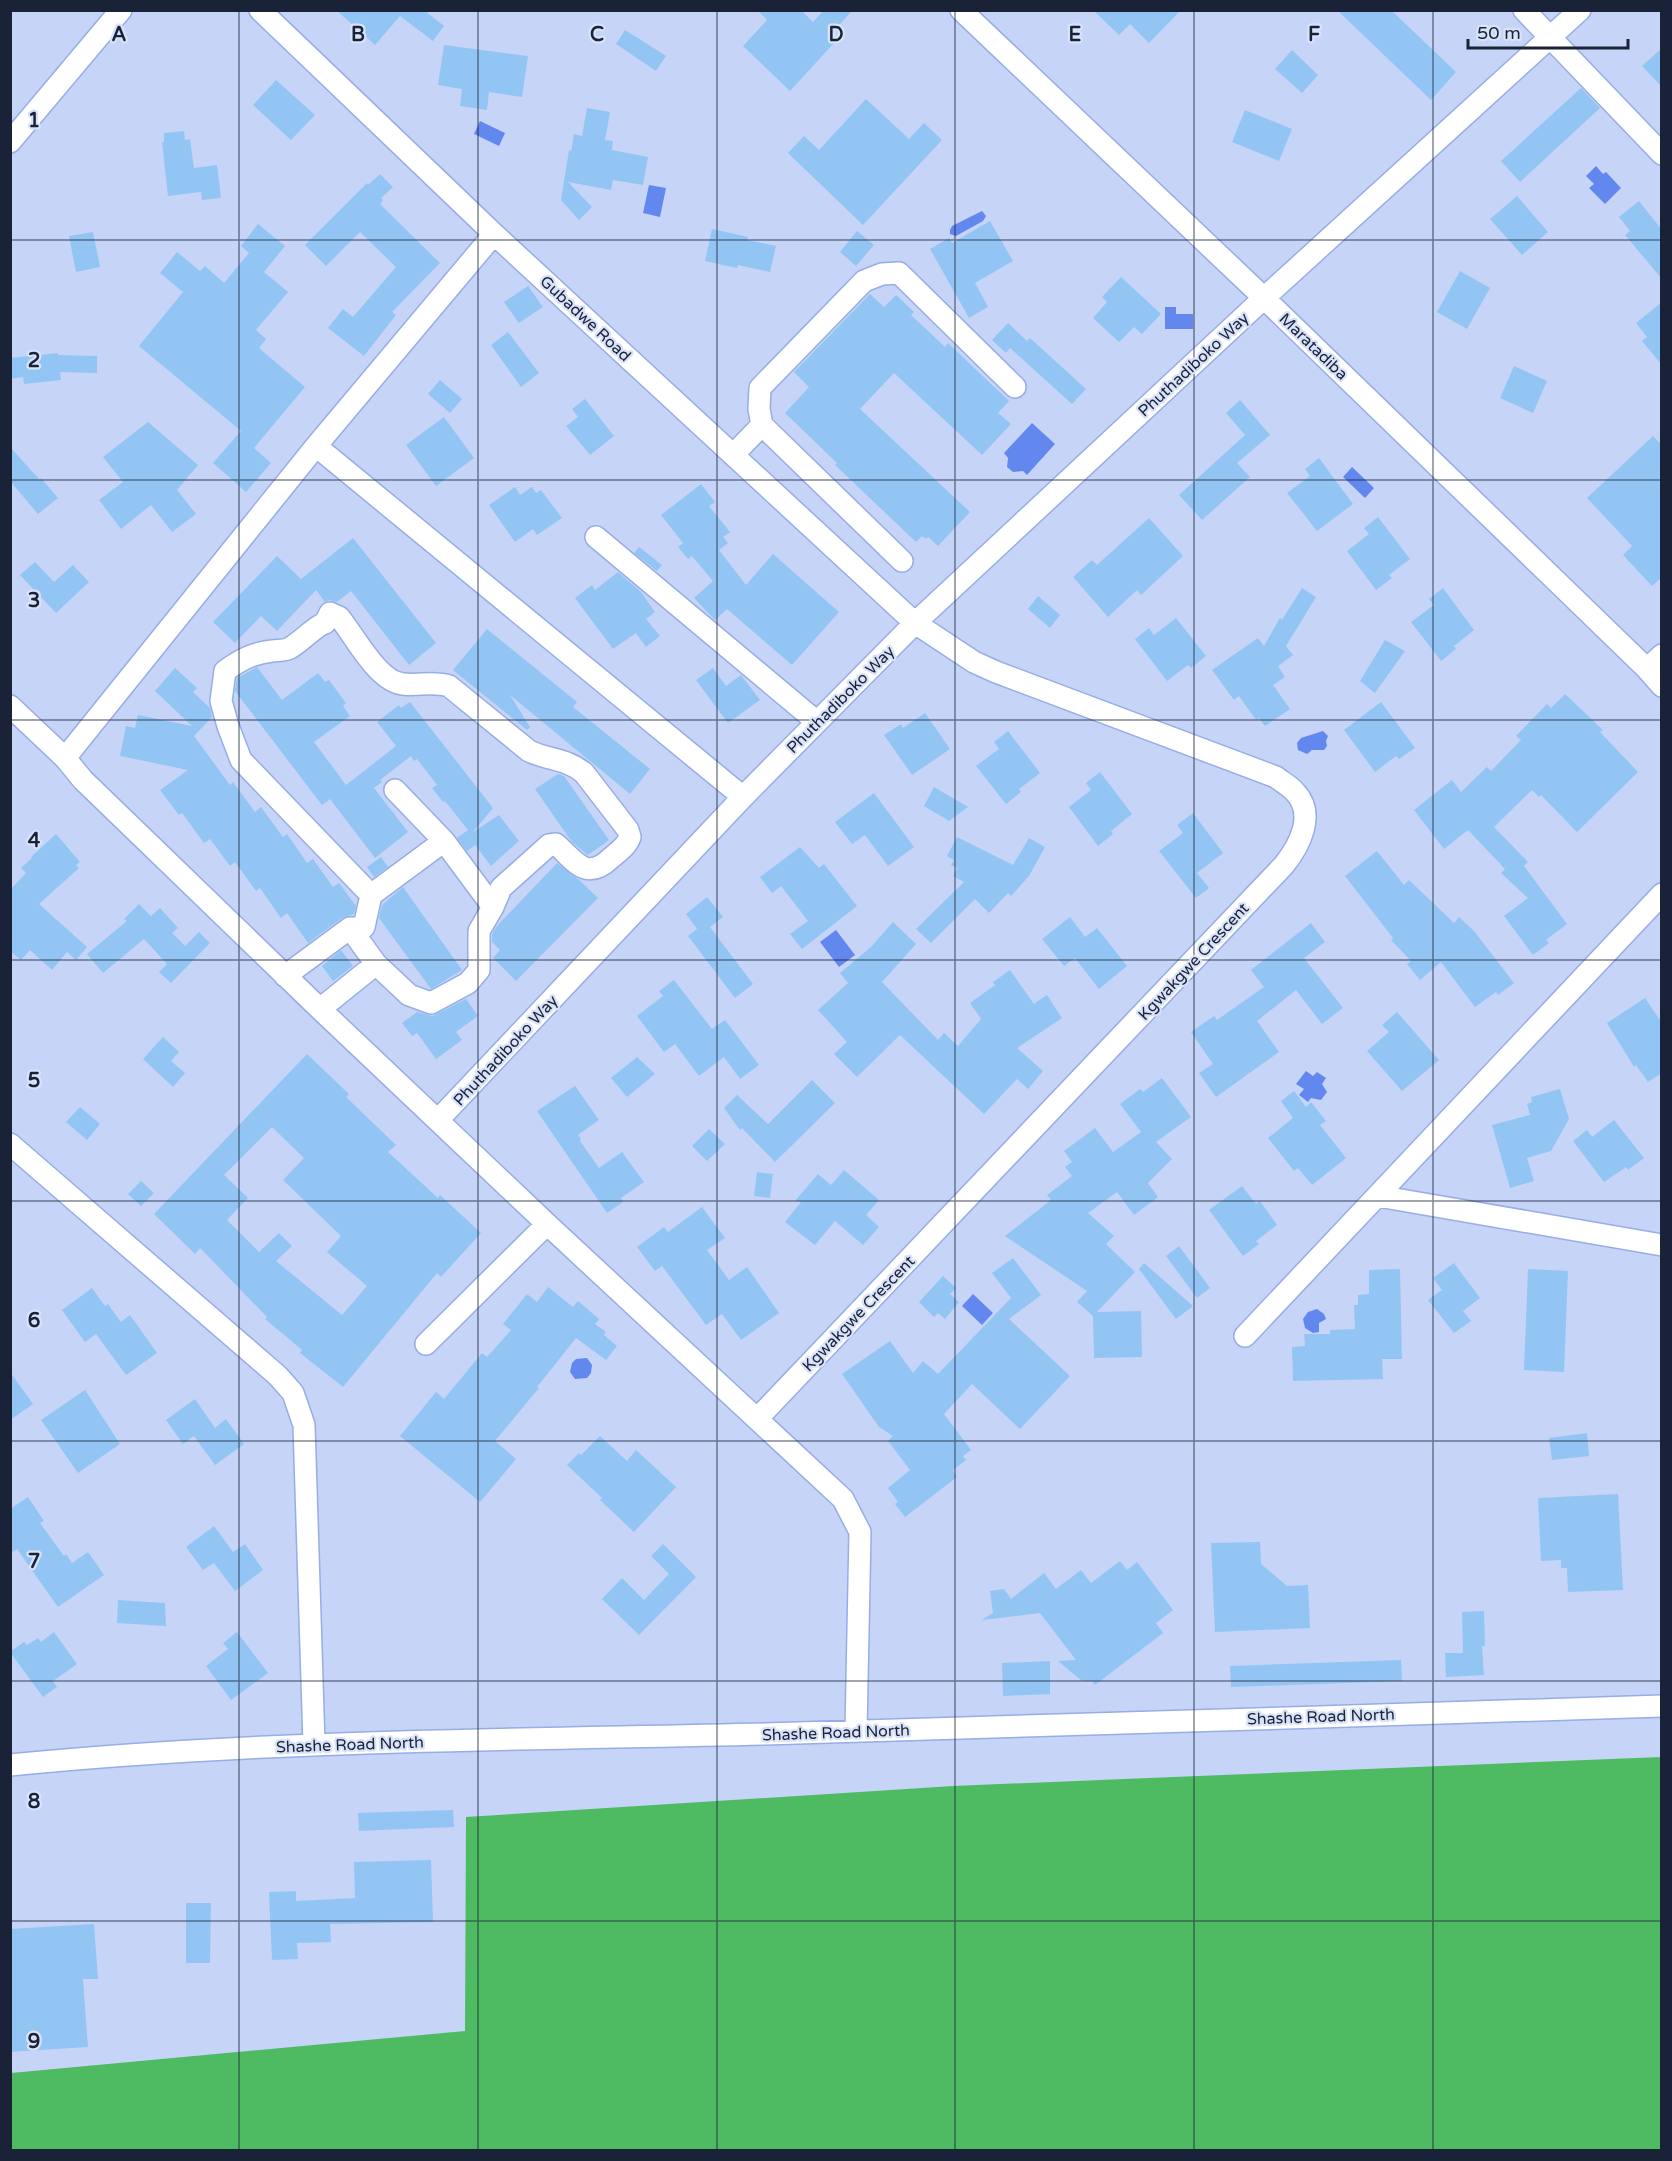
<svg xmlns="http://www.w3.org/2000/svg" width="1672" height="2161" font-family="'Varela Round',sans-serif">
	<rect width="100%" height="100%" fill="#c6d4f7"/>
	<path fill="#4ebb62" d="M1661,1757v393h-1650v-77l454,-42 1,-214 487,-31z"/>
	<path fill="#6287ef" d="M480,121l25,12 -6,13 -25,-12z
		M1596,166l7,8 3,-2 15,16 -16,16 -16,-16 5,-4 -8,-8z
		M649,185l17,3 -6,29 -17,-4z
		M982,211l4,5 -3,5 -27,15 -6,-2v-4l2,-4z
		M1165,307h11v7h17v15h-28z
		M1032,423l23,21 -28,31 -4,-4 -10,1 -6,-5 1,-9 -4,-5z
		M1352,467l22,21 -9,10 -22,-21z
		M1323,731l5,5 -2,5 1,5 -3,4h-12l-5,4 -9,-4 -1,-7 4,-5z
		M836,930l19,25 -16,12 -19,-25z
		M1306,1071l7,5 4,-4 9,6 -4,6 5,8 -6,8 -10,-2 -3,4 -9,-7 5,-6 -8,-5z
		M973,1294l20,19 -11,12 -20,-19z
		M1317,1309l7,5 2,5 -7,4v9l-6,1 -8,-5 -2,-9 5,-7z
		M587,1358l5,7 -1,8 -4,5 -12,1 -5,-7 2,-9 4,-4z"/>
	<path fill="#93c5f4" fill-rule="evenodd" d="M336,10h88l20,16 -11,15 -33,-25 -25,29z
		M757,10h44l12,12 11,-12h29l-24,26 6,6 -45,49 -47,-45 24,-26z
		M1093,10h88l-32,33 -19,-19 -11,11z
		M1337,10h54l65,62 -25,28z
		M625,30l41,26 -10,15 -40,-27z
		M444,45l84,11 -6,41 -33,-5 -2,18 -27,-4 2,-17 -24,-4z
		M1662,48v39l-20,-21z
		M1292,50l26,25 -16,18 -27,-24z
		M276,80l39,35 -24,25 -38,-35z
		M1581,88l19,20 -80,74 -19,-21z
		M866,99l43,40 15,-16 18,17 -79,85 -75,-72 16,-17 15,14z
		M587,108l23,4 -5,28 8,1 -1,9 36,7 -5,28 -30,-5 -2,10 -43,-8 24,25 -13,13 -18,-20 8,-50 2,1 3,-17 8,2z
		M1245,110l47,19 -13,32 -47,-19z
		M184,131l1,9 5,-1 4,29 23,-3 4,33 -19,2 -1,-8 -33,4 -6,-54h2v-9z
		M380,174l13,13 -12,11 2,2 -3,4 60,59 -48,49 4,3 -32,41 -36,-28 15,-19 10,8 43,-50 -36,-35 -34,34 -21,-21 62,-62 1,2z
		M1517,196l31,36 -26,23 -32,-36z
		M1639,201l23,29v49l-37,-44 5,-4 -11,-14z
		M990,221l23,40 -38,22 13,24 -19,11 -39,-69 19,-11 3,5z
		M258,224l27,22 -21,26 24,20 -32,38 10,9 -7,9 46,39 -51,61 17,15 -25,29 -33,-29 28,-32 -102,-85 44,-54 -23,-19 17,-21 23,19 5,-5 19,17 25,-30 -8,-7z
		M712,229l36,8 -1,3 29,6 -6,26 -32,-7 -1,3 -32,-7z
		M857,231l17,14 -18,21 -16,-14z
		M93,232l7,35 -24,5 -7,-36z
		M1460,271l30,17 -23,41 -30,-17z
		M1121,277l40,37 -19,20 -8,-7 -15,15 -26,-24 14,-16 -5,-5z
		M528,286l15,21 -24,16 -15,-21z
		M870,294l14,13 12,-12 18,17 -3,3 34,32 3,-4 61,58 -11,12 13,11 -29,31 -88,-82 -34,36 110,103 -32,34 -10,-9 -2,2 -4,-3 -6,6 -81,-77 2,-2 -52,-50 24,-26 -15,-15z
		M1662,302v63l-20,-24 5,-4 -11,-14z
		M1008,323l19,18 3,-3 56,51 -14,15 -62,-56 -4,5 -14,-13z
		M508,332l31,41 -18,14 -30,-42z
		M58,353v2l39,1v17l-37,-1 1,8 -37,4 -1,-7 -13,2v-21z
		M1514,366l33,15 -14,32 -33,-15z
		M440,380l22,19 -12,14 -22,-19z
		M585,399l29,37 -24,19 -24,-29 12,-9 -6,-8z
		M1240,400l30,35 -33,28 13,14 -48,43 -23,-25 66,-60 -19,-22z
		M444,417l30,41 -38,28 -30,-41z
		M148,422l50,43 -21,25 19,24 -24,18 -21,-27 -30,24 -22,-29 24,-18 -20,-25z
		M1653,436l9,9v132l-10,9 -29,-31 9,-9 -45,-48z
		M10,447l30,33 1,-2 17,20 -20,16 -28,-33z
		M1319,458l34,46 -36,27 -30,-38 23,-17 -5,-7z
		M701,484l14,18 -6,4 21,26 -7,5 5,6 -9,7 27,35 27,-31 66,58 -47,53 -65,-56 -12,11 -21,-22 19,-17 -21,-25 -4,3 -10,-12 5,-4 -22,-28z
		M515,487l5,8 12,-8 4,6 5,-3 21,28 -25,17 -4,-6 -18,13 -26,-37z
		M1378,517l32,42 -21,16 3,3 -16,12 -29,-39 22,-17 -5,-6z
		M1149,518l34,38 -42,39 -4,-5 -29,27 -35,-40 19,-17 5,5z
		M353,538l83,105 -27,22 -58,-74 -14,11 -8,-2 -4,2 -9,-12 -39,41 -16,-15 -26,27 -22,-21 64,-66 24,23z
		M639,547l23,18 -5,6 -23,-18z
		M35,562l19,20 19,-17 16,17 -33,31 -36,-38z
		M618,572l23,20 14,20 -9,7 14,17 -14,11 -10,-14 -23,16 -38,-51 17,-13 3,5z
		M1302,588l14,9 -30,49 7,9 -15,11 7,11 -12,8 17,24 -25,17 -6,-8 -3,2 -17,-24 -5,4 -22,-30 46,-32 6,8 16,-28 2,2z
		M1443,588l31,42 -20,16 2,3 -15,12 -30,-39 23,-17 -5,-6z
		M1038,596l22,19 -10,13 -22,-19z
		M1176,618l30,38 -15,12 -3,-3 -21,16 -32,-42 14,-11 5,7z
		M487,629l90,73 -4,5 77,62 -20,25 -120,-99 20,32 -3,3 -74,-60z
		M1385,640l20,11 -30,42 -15,-12z
		M257,667l25,33 36,-27 7,9 4,-2 17,23 -3,3 7,10 -36,26 32,43 50,-39 -19,-24 22,-17 2,3 9,-6 83,106 -20,24 26,-17 20,26 -28,25 -16,-21 -8,6 -10,-13 11,-8 -23,-29 -2,1 -11,-14 5,-3 -20,-26 -3,2 -3,-5 -31,24 2,2 -8,6 34,44 -33,26 -45,-59 -8,6 -87,-114 2,-13z
		M175,668l22,20 -4,4 17,16 2,9 -18,19 36,49 3,-3 22,30 6,-5 22,30 4,-3 20,29 6,-4 20,28 6,-4 17,23 -2,8 -12,4 -34,25 -21,-30 -6,5 -21,-30 -4,3 -21,-29 -5,4 -20,-27 -6,4 -22,-30 -3,2 -19,-25 28,-20 -68,-14 6,-30 9,2 3,-13 54,11 -37,-35z
		M713,668l13,18 15,-11 19,25 -32,23 -32,-43z
		M1565,694l38,36 -3,2 38,40 -61,60 -36,-37 -2,2 -7,-7 -38,37 34,35 -4,4 43,58 -21,16 3,3 -16,12 -29,-39 24,-18 -27,-25 4,-4 -37,-39 -24,19 -30,-39 38,-30 9,12 26,-25 4,4 30,-31 -5,-4 31,-32 4,4z
		M1381,702l34,46 -16,11 -3,-3 -21,16 -31,-42z
		M925,713l25,36 -38,26 -28,-40 17,-11 2,4z
		M1008,731l32,42 -21,16 2,3 -15,12 -30,-38 23,-17 -5,-7z
		M1100,772l32,42 -21,17 2,3 -15,12 -29,-39 22,-17 -5,-7z
		M558,774l6,2 45,64 -21,15 -16,-13 -37,-53z
		M934,787l34,20 -19,14 -25,-15z
		M874,793l40,54 -26,19 -23,-31 -13,9 -17,-22z
		M1193,813l30,40 -26,20 12,15 -13,10 -37,-47 24,-18 -6,-8z
		M56,834l24,28 -4,3 3,3 -40,36 48,43 -11,13 -9,-8 -15,18 -22,-20 -9,10 -11,-9v-61l16,-17 -5,-5 11,-10 -1,-1z
		M957,837l56,28 16,-27 16,9 -16,29 -18,20 -3,-3 -19,20 -14,-14 -44,44 -15,-14 48,-47 -11,-6 4,-8 -6,-3 3,-5 -7,-4z
		M800,847l19,21 5,-4 33,42 -55,43 -12,-15 18,-13 -27,-35 -9,7 -12,-16z
		M1377,851l27,34 5,-5 45,43 5,-6 15,14 40,52 -16,12 -2,-3 -21,15 -34,-45 -21,18 -13,-16 4,-3 -20,-21 2,-2 -48,-62z
		M381,857l7,10 -14,10 -7,-10z
		M557,863l21,16 20,19 -82,83 -23,-23 7,-8 -8,-8v-8l4,-7z
		M403,887l59,83 -31,19 -52,-71 3,-13z
		M707,897l16,20 -13,10 43,57 -18,14 -47,-62 9,-7 -11,-15z
		M139,904l12,12 9,-8 18,20 -6,5 13,13 14,-14 11,11 -39,40 -12,-11 8,-8 -23,-25 -41,34 -16,-19 40,-33 -3,-2z
		M1070,917l15,20 12,-9 30,38 -28,23 -24,-31 -11,8 -22,-27z
		M893,922l23,22 -34,38 56,58 6,-7 14,13 23,-27 -11,-16 25,-18 -2,-3 17,-12 24,34 13,-9 15,23 -45,30 26,23 -15,18 -11,-10 -33,35 -84,-79 -43,42 -23,-23 13,-12 -29,-32 30,-27 -8,-10 31,-26z
		M1311,923l14,19 -21,16 39,50 -21,16 -26,-34 -39,31 22,31 -63,45 -17,-24 14,-9 -22,-32 23,-16 3,4 47,-33 -13,-17z
		M341,950l12,16 -20,15 -11,-15z
		M674,980l38,49 13,-9 34,45 -19,14 -16,-22 -25,19 -24,-32 -11,8 -27,-36 26,-20 -4,-5z
		M1645,998l17,25v50l-14,9 -12,-17 -2,2 -27,-44z
		M466,999l12,17 -22,16 6,8 -26,19 -19,-26 -5,3 -10,-13 15,-11 15,4z
		M1397,1012l42,48 -37,31 -35,-40 22,-19 -7,-7z
		M163,1037l16,15 -8,9 14,12 -12,14 -30,-28z
		M307,1054l42,40 -3,3 50,48 -8,7 50,46 2,-3 41,38 -40,44 -4,-4 -94,114 -43,-34 2,-3 -37,-31 2,-2 -67,-69 -5,6 -41,-40zM272,1127l32,31 -21,22 58,56 -14,16 40,34 -25,29 -66,-54 16,-15 -13,-13 -20,19 -32,-32 21,-22 -24,-23z
		M637,1057l18,17 -28,23 -16,-19z
		M1162,1078l29,39 -35,25 16,17 -24,24 10,14 -24,18 -17,-23 -29,21 26,23 -8,8 29,28 -38,40 44,-1 1,46 -48,1 -1,-42 -16,-14 10,-11 -82,-55 46,-36 -4,-5 25,-19 -7,-9 7,-5 -8,-11 31,-23 18,24 28,-20 -21,-28 20,-15 3,3z
		M812,1080l23,23 -60,59 -33,-34 -2,2 -16,-22 13,-13 31,29z
		M575,1086l24,34 -21,15 3,4 -1,2 19,27 23,-16 22,30 -23,16 2,4 -16,11 -70,-102z
		M1560,1089l9,30 -18,32 -24,7 7,23 -24,7 -18,-63 38,-10 -3,-11 5,-2 -1,-5z
		M1294,1091l12,16 5,-5 15,19 -6,4 26,33 -34,27 -14,-17 -4,3 -26,-33 25,-20 -12,-17z
		M80,1107l20,17 -13,16 -21,-18z
		M1614,1120l30,38 -16,12 -2,-3 -22,15 -31,-41 14,-11 5,7z
		M709,1129l16,15 -18,17 -15,-15z
		M844,1170l35,30 -13,15 13,12 -16,18 -28,-24 -20,24 -30,-23 16,-20 -6,-1 23,-27 13,11z
		M757,1172l16,2 -3,24 -16,-2z
		M141,1181l13,12 -13,13 -13,-12z
		M1242,1186l14,18 4,-3 17,24 -21,16 3,3 -16,12 -34,-46z
		M702,1207l23,31 -18,12 22,30 18,-13 32,46 -38,27 -19,-26 -16,11 -44,-59 -7,5 -18,-24 27,-20 4,5z
		M1179,1246l31,42 -13,10 -31,-42z
		M1013,1258l28,37 -32,24 61,57 -50,53 -48,-45 -28,30 27,36 -8,6 3,4 -13,10 4,7 -52,40 -10,-13 3,-2 -10,-14 22,-18 -22,-29 5,-5 -14,-9 -37,-53 48,-33 23,32 10,-12 15,13 73,-76 -19,-25z
		M1144,1263l49,43 -17,13 -37,-50z
		M1454,1263l26,35 -17,13 8,10 -17,12 -26,-33 14,-10 -9,-12z
		M1400,1269l2,90h-20l1,20 -90,2 -1,-34 13,-1 -1,-12h26v-4l25,-1 -1,-24h4v-10l11,-1v-24z
		M1528,1269l40,2 -4,101 -40,-2z
		M943,1276l13,12 -6,6 9,8 -14,17 -7,-6 -4,4 -15,-15z
		M548,1287l25,20 5,-6 21,18 -4,5 11,8 -2,3 13,11 -11,14 -30,-22 -39,49 2,1 -44,53 21,18 -36,43 -80,-66 36,-44 8,7 38,-46 5,4 24,-27 -8,-6 24,-30 10,8z
		M92,1288l13,18 3,-2 13,18 9,-7 27,38 -31,22 -30,-41 -11,8 -23,-32z
		M10,1372l23,32 -23,16z
		M85,1390l35,54 -42,29 -37,-53z
		M195,1399l20,29 11,-9 18,25 -29,21 -21,-29 -11,8 -17,-24z
		M1587,1433l2,23 -37,4 -3,-22z
		M600,1436l27,25 9,-11 40,37 -42,45 -34,-32 2,-2 -35,-33 12,-12 2,2z
		M1618,1494l5,96 -55,2 -1,-24h-6v-8l-20,1 -3,-63z
		M28,1497l16,24 -4,2 24,33 2,-2 6,9 16,-11 16,23 -46,32 -41,-58 -7,4v-44z
		M214,1526l19,26 12,-8 18,26 -28,21 -21,-28 -11,7 -17,-23z
		M1260,1542l1,22 26,22 21,-1 2,43 -95,4 -4,-89z
		M663,1544l33,33 -57,58 -37,-36 20,-21 22,22 25,-26 -18,-18z
		M1120,1561l7,9 10,-8 36,48 -17,13 7,10 -68,52 -3,-4h-10l-24,-20 18,-1 -36,-47 -58,7 11,-7 -3,-22 14,-2 7,10 33,-26 12,16 25,-19 10,13z
		M118,1600l47,3 1,23 -49,-3z
		M1484,1611l1,35h-3l2,29 -38,2 -1,-24h18l-1,-41z
		M54,1632l23,32 -24,17 4,6 -14,10 -33,-45 14,-10 3,3 11,-7 3,4z
		M237,1632l31,41 -37,27 -25,-34 22,-17 -5,-6z
		M1401,1660l1,21 -171,6 -1,-21z
		M1050,1661v33l-47,2 -1,-33z
		M453,1810l1,17 -95,4 -1,-18z
		M431,1860l2,62 -103,2 1,18 -34,1 1,16 -26,1 -3,-68 27,-1v10l59,-3 -1,-36z
		M186,1903h25l-1,60h-24z
		M94,1924l4,55h-15l5,68 -78,5v-123z"/>
	<g fill="none" stroke-linecap="round" stroke-linejoin="round">
		<defs>
			<path id="minor" d="M260,10l234,224 421,389 59,39 22,10 280,105c6,5 14,9 19,15 21,22 5,53 -11,73l-527,554
				M961,10l303,288 285,276 98,95 15,17
				M1524,10l138,144
				M10,142l111,-132
				M762,425l140,136
				M316,446l427,351
				M733,455l29,-30 -3,-16 1,-21 104,-107 18,-7 17,-1 116,114
				M596,537l221,185
				M1647,669l15,-14
				M10,706l55,52 18,22 237,229 227,215 296,275 17,33 -4,199
				M65,758l251,-312 178,-212
				M395,790l49,51 49,66
				M371,895l73,-54
				M285,976l65,-48 14,-1 7,-32 -130,-135 -13,-34 -7,-25 4,-30c15,-11 28,-18 47,-20 6,-1 13,0 18,-3 11,-6 25,-22 35,-25l5,-10 9,4c16,19 38,64 64,67 15,2 31,-3 46,2l80,65c19,9 39,8 55,22l44,57 2,7c-3,9 -12,15 -19,21 -25,24 -36,3 -55,-14l-7,1 -48,43 -8,19 -14,24v39l-11,13 -37,20 -22,-8 -33,-31 -26,-36
				M320,1009l56,-45
				M438,1120l305,-323 172,-174 349,-325 316,-288
				M10,1144l268,232 15,17 11,32 10,319
				M1378,1196l284,49
				M1245,1336l417,-442
				M426,1344l121,-120
				M10,1765c251,-25 504,-25 755,-31 299,-8 598,-19 897,-28"/>
		</defs>
		<use href="#minor" stroke="#96ade5" stroke-width="24"/>
		<use href="#minor" stroke="#fff" stroke-width="21"/>
	</g>
	<path fill="none" stroke="#1a2238" stroke-width="1.5" stroke-opacity="0.55" d="M239,10v2140M478,10v2140M717,10v2140M955,10v2140M1194,10v2140M1433,10v2140M10,240h1652M10,480h1652M10,720h1652M10,960h1652M10,1201h1652M10,1441h1652M10,1681h1652M10,1921h1652"/>
	<g text-anchor="middle" stroke-width="4.5" stroke-linejoin="round" paint-order="stroke">
		<g font-size="16" fill="#1a2238" stroke="#d8e2f9">
			<text transform="translate(586 318) rotate(43)" y="6">Gubadwe Road</text>
			<text transform="translate(1314 346) rotate(44)" y="6">Maratadiba</text>
			<text transform="translate(1193 364) rotate(-43)" y="6">Phuthadiboko Way</text>
			<text transform="translate(840 699) rotate(-45)" y="6">Phuthadiboko Way</text>
			<text transform="translate(1193 961) rotate(-47)" y="6">Kgwakgwe Crescent</text>
			<text transform="translate(505 1050) rotate(-47)" y="6">Phuthadiboko Way</text>
			<text transform="translate(858 1313) rotate(-46)" y="6">Kgwakgwe Crescent</text>
			<text transform="translate(1321 1716) rotate(-2)" y="6">Shashe Road North</text>
			<text transform="translate(836 1732) rotate(-2)" y="6">Shashe Road North</text>
			<text transform="translate(350 1744) rotate(-2)" y="6">Shashe Road North</text>
		</g>
	</g>
	<g font-size="20" text-anchor="middle" font-weight="bold" fill="#1a2238" stroke="#d8e2f9" stroke-width="4.5" stroke-linejoin="round" paint-order="stroke">
		<text x="119" y="41">A</text>
		<text x="358" y="41">B</text>
		<text x="597" y="41">C</text>
		<text x="836" y="41">D</text>
		<text x="1075" y="41">E</text>
		<text x="1314" y="41">F</text>
		<text x="34" y="127">1</text>
		<text x="34" y="367">2</text>
		<text x="34" y="607">3</text>
		<text x="34" y="847">4</text>
		<text x="34" y="1087">5</text>
		<text x="34" y="1327">6</text>
		<text x="34" y="1568">7</text>
		<text x="34" y="1808">8</text>
		<text x="34" y="2048">9</text>
	</g>
	<rect width="1672" height="2161" fill="none" stroke="#1a2238" stroke-width="24"/>
	<path d="M1468 39v9h160v-9" fill="none" stroke="#1a2238" stroke-width="3"/>
	<text x="1477" y="39" font-size="18" fill="#1a2238" stroke="#d8e2f9" stroke-width="4.5" paint-order="stroke">50 m</text>
</svg>
